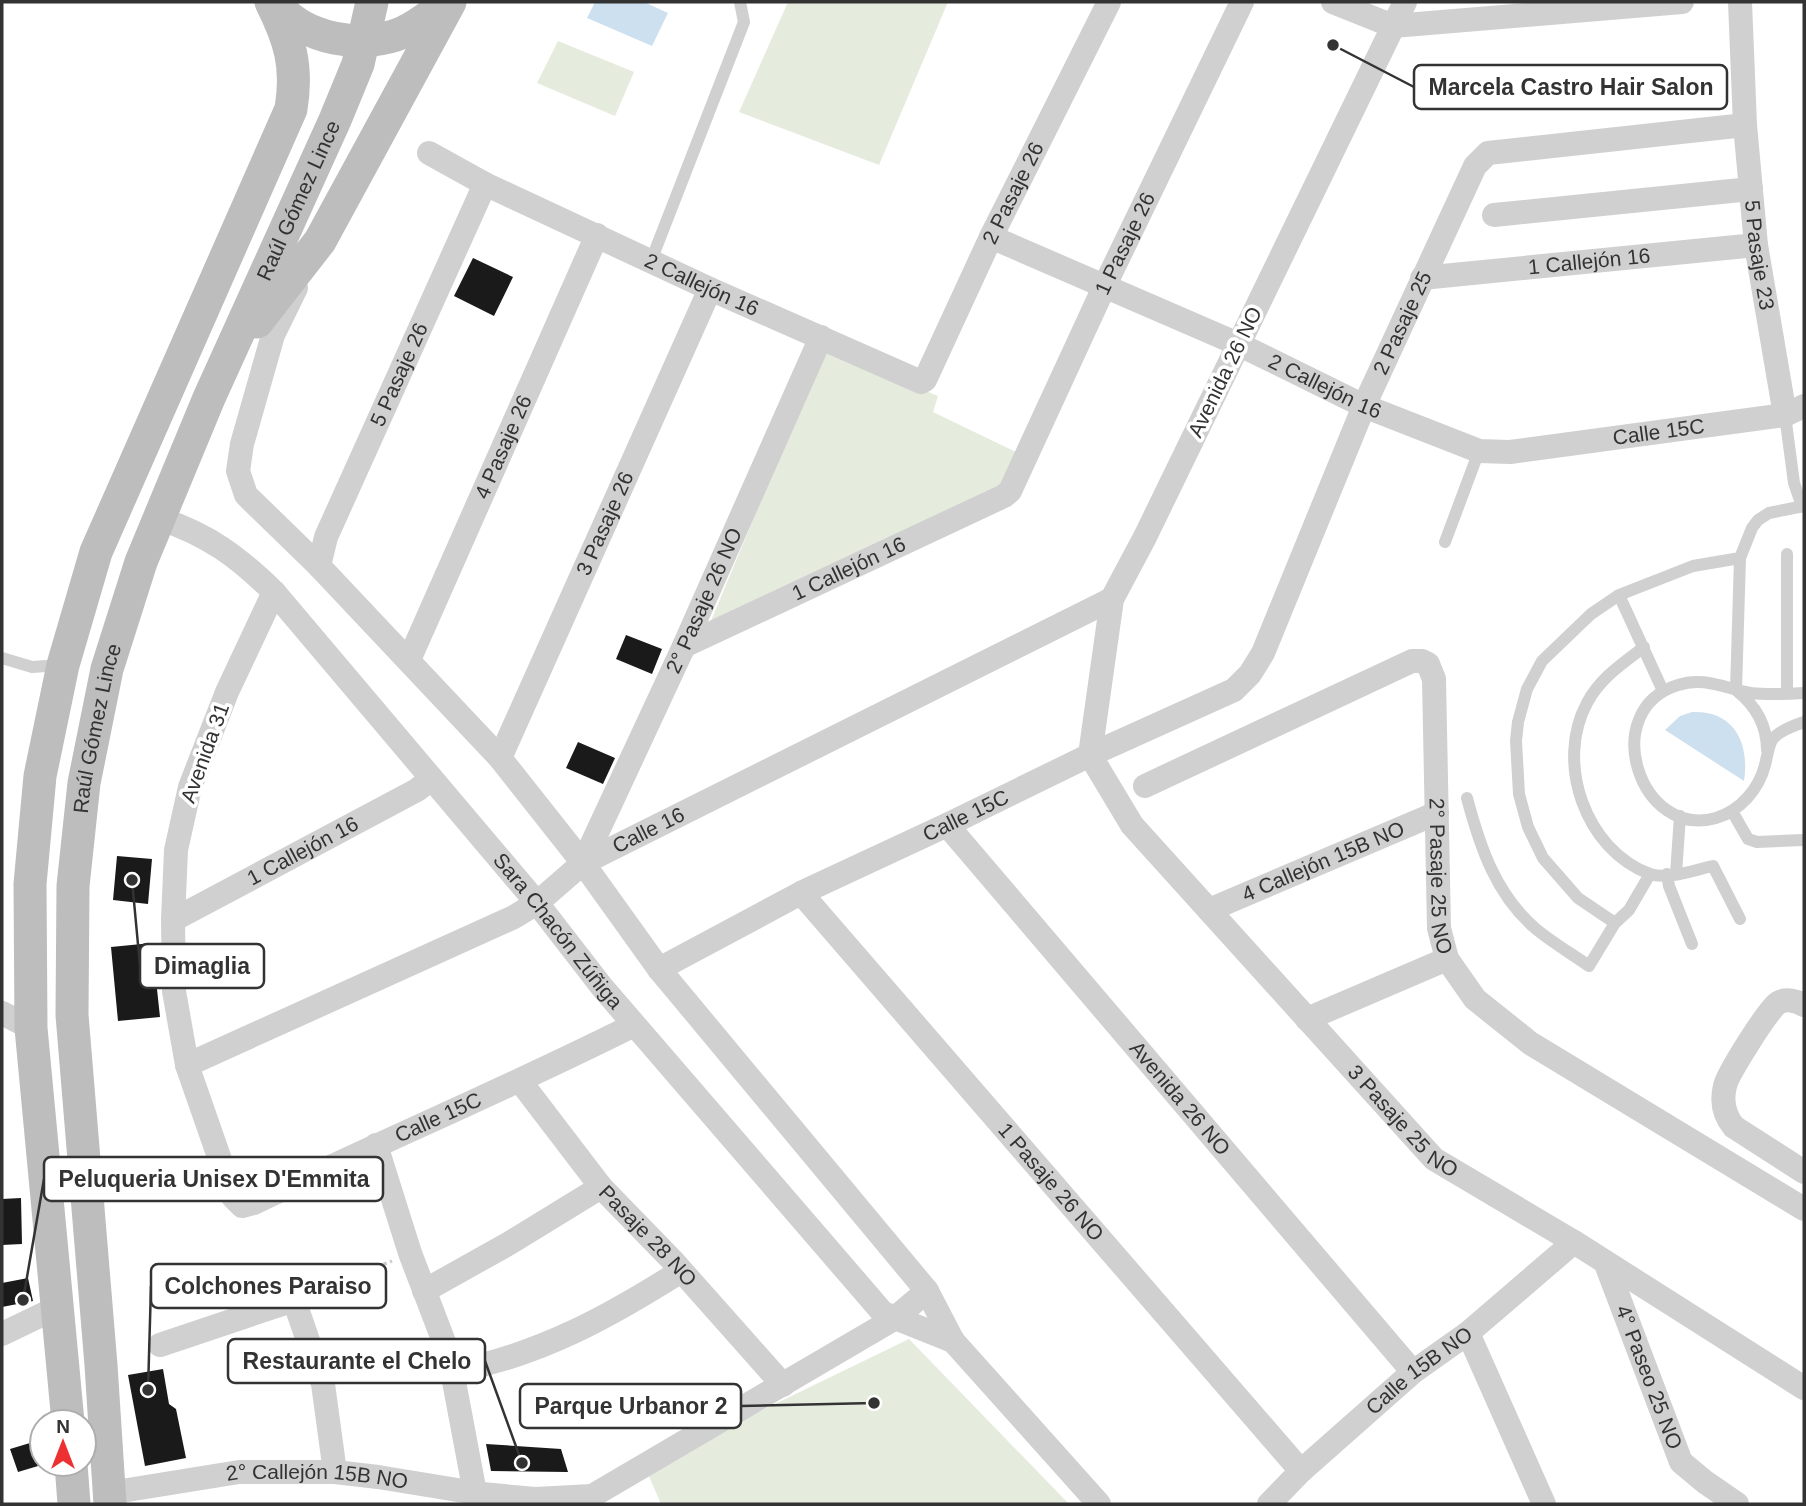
<svg xmlns="http://www.w3.org/2000/svg" width="1806" height="1506" font-family="Arial,sans-serif">
	<rect width="100%" height="100%" fill="#fff"/>
	<path fill="#e5ecde" d="M788,2h160l-69,163 -140,-53z
		M558,41l76,31 -19,44 -78,-33z
		M824,349l114,47 -5,16 83,40 -9,30 -299,146z
		M909,1339l160,165h-408l-16,-37z"/>
	<path fill="#cde0ef" d="M595,2h49l24,11 -16,33 -65,-28z
		M1692,712c42,-2 58,31 52,69l-79,-51 15,-14z"/>
	<path fill="#1a1a1a" d="M473,258l40,19 -19,39 -40,-20z
		M626,635l36,14 -10,25 -36,-15z
		M578,742l37,16 -12,26 -37,-16z
		M117,856l35,3 -4,45 -35,-4z
		M152,943l8,74 -42,4 -7,-74z
		M21,1198l1,46 -20,1v-46z
		M28,1278l5,23 -31,6v-24z
		M163,1369l6,35 7,5 10,49 -41,8 -17,-91z
		M30,1443l8,23 -20,6 -8,-23z
		M486,1444l75,5 7,23 -77,-1z"/>
	<g fill="none" stroke-linecap="round" stroke-linejoin="round">
		<path stroke="#cdcdcd" stroke-width="3.5" stroke-dasharray="3.5 3.5" stroke-linecap="butt" d="M312,1293l80,-32"/>
		<path stroke="#d0d0d0" stroke-width="12" d="M651,261l93,-239 -4,-20
			M1785,415l9,68 8,23
			M1445,542l34,-91
			M1787,554v140
			M1619,595l44,96
			M1644,647c-22,17 -44,31 -57,56 -32,59 -2,147 63,171 18,6 44,-4 63,-8l27,53
			M2,658l30,9 30,-2
			M1804,693c-17,1 -36,2 -53,0 -25,-4 -47,-17 -73,-8 -81,25 -38,155 38,133 24,-7 43,-29 49,-53 2,-7 3,-18 7,-25 6,-9 23,-15 32,-18
			M1767,750c0,-25 -12,-45 -31,-60l4,-132 12,-30 6,-8 11,-7 35,-7
			M1467,798c13,49 29,97 69,131 17,14 36,25 53,37l26,-43 14,-13 21,-36
			M1732,811l16,28 9,3 47,-2
			M1667,874l2,12 23,58
			M1676,874l4,-58
			M1615,923l-37,-25 -35,-40 -15,-31 -9,-33 -3,-53 2,-19 9,-33 15,-28 49,-47 28,-19 74,-29 47,-8"/>
		<g stroke="#d0d0d0" stroke-width="24">
			<path d="M1333,2l60,24 289,-24"/>
			<path id="s1" d="M1405,2l-260,535 -33,62 -22,156 42,70 302,334 140,83 230,146"/>
			<path id="s2" d="M1740,2l5,123 11,120 29,170"/>
			<path id="s3" d="M429,153l56,31 225,105 211,93 4,-2 66,-143 118,-235"/>
			<path d="M1494,215l257,-26"/>
			<path id="s4" d="M991,237l247,107 126,62 115,45 31,1 275,-37 19,-9"/>
			<path id="s5" d="M1422,278l334,-33"/>
			<path d="M296,288l-23,47 -31,109 -4,27 8,24 73,71 181,192 83,105 76,106 268,322 26,50 146,163"/>
			<path id="s6" d="M161,519c48,16 77,38 113,73l263,311 65,84 281,326 70,28"/>
			<path id="s7" d="M319,566l7,-29 159,-353"/>
			<path id="s8" d="M274,592l-47,100 -37,95 -14,63 -3,70 1,71 13,74 46,132 9,9 12,-3c126,-61 255,-115 380,-178"/>
			<path id="s9" d="M684,646l320,-150 6,-5 95,-206 137,-283"/>
			<path id="s10" d="M409,660l188,-425"/>
			<path id="s11" d="M500,758l210,-469"/>
			<path id="s12" d="M1145,786l267,-125h10l6,3 6,15 5,249 8,31 28,40 55,44 274,166"/>
			<path id="s13" d="M947,825l466,547"/>
			<path id="s14" d="M583,863l101,-217 137,-309"/>
			<path id="s15" d="M801,893l500,578"/>
			<path id="s16" d="M1209,910l228,-97"/>
			<path id="s17" d="M173,920l244,-130 14,-11"/>
			<path id="s18" d="M659,969l142,-76 146,-68 143,-70 144,-65 16,-16 13,-21 101,-247 111,-240 13,-13 257,-28"/>
			<path d="M1804,1005c-7,-4 -18,-7 -26,-2 -9,5 -51,72 -53,83 -4,16 -1,29 9,41l70,45"/>
			<path d="M2,1013l29,15"/>
			<path d="M1307,1019l140,-60"/>
			<path id="s19" d="M187,1065l327,-148 23,-14 46,-40 529,-264"/>
			<path id="s20" d="M520,1081l81,106 71,73 111,125"/>
			<path d="M376,1145l34,108 39,102 26,138"/>
			<path id="s21" d="M1606,1264l75,198 24,20 32,22"/>
			<path d="M424,1291l84,-47 93,-57"/>
			<path d="M1468,1333l76,171"/>
			<path d="M2,1334l56,-27"/>
			<path d="M160,1345l134,-45 29,84 12,88"/>
			<path d="M452,1372c87,-17 155,-54 229,-101"/>
			<path id="s22" d="M109,1493l130,-21h96l43,5 104,17 53,5 57,-3 302,-177 33,-28"/>
			<path id="s23" d="M1269,1504l32,-33 112,-99 55,-39 106,-91"/>
		</g>
		<g stroke="#bdbdbd" stroke-width="33">
			<path d="M275,3c28,37 88,47 129,29 15,-7 28,-18 41,-27"/>
			<path d="M257,322l63,-81 130,-239"/>
			<path d="M68,1422l-37,-394 -1,-144 10,-108 23,-111 33,-113 195,-443c7,-43 -1,-69 -20,-107"/>
			<path d="M71,1464l3,40"/>
			<path id="s24" d="M110,1504l-9,-139 -29,-350 1,-129 11,-103 23,-114 34,-107 68,-164 126,-278 23,-56 14,-62"/>
		</g>
	</g>
	<g text-anchor="middle" stroke-width="7" stroke-linejoin="round" paint-order="stroke">
		<g font-size="21" fill="#333" stroke="#fff">
			<text dy="7" stroke="none"><textPath href="#s3" startOffset="754">2 Pasaje 26</textPath></text>
			<text dy="7" stroke="none"><textPath href="#s24" startOffset="1346">Raúl Gómez Lince</textPath></text>
			<text dy="7" stroke="none"><textPath href="#s9" startOffset="634">1 Pasaje 26</textPath></text>
			<text dy="7" stroke="none"><textPath href="#s2" startOffset="254">5 Pasaje 23</textPath></text>
			<text dy="7" stroke="none"><textPath href="#s5" startOffset="168">1 Callejón 16</textPath></text>
			<text dy="7" stroke="none"><textPath href="#s3" startOffset="303">2 Callejón 16</textPath></text>
			<text dy="7" stroke="none"><textPath href="#s18" startOffset="1045">2 Pasaje 25</textPath></text>
			<text transform="translate(1225 372) rotate(-64)" y="7">Avenida 26 NO</text>
			<text dy="7" stroke="none"><textPath href="#s7" startOffset="208">5 Pasaje 26</textPath></text>
			<text dy="7" stroke="none"><textPath href="#s4" startOffset="366">2 Callejón 16</textPath></text>
			<text dy="7" stroke="none"><textPath href="#s4" startOffset="714">Calle 15C</textPath></text>
			<text dy="7" stroke="none"><textPath href="#s10" startOffset="233">4 Pasaje 26</textPath></text>
			<text dy="7" stroke="none"><textPath href="#s11" startOffset="257">3 Pasaje 26</textPath></text>
			<text dy="7" stroke="none"><textPath href="#s9" startOffset="182">1 Callejón 16</textPath></text>
			<text dy="7" stroke="none"><textPath href="#s14" startOffset="289">2° Pasaje 26 NO</textPath></text>
			<text dy="7" stroke="none"><textPath href="#s24" startOffset="779">Raúl Gómez Lince</textPath></text>
			<text transform="translate(205 753) rotate(-70)" y="7">Avenida 31</text>
			<text dy="7" stroke="none"><textPath href="#s18" startOffset="343">Calle 15C</textPath></text>
			<text dy="7" stroke="none"><textPath href="#s19" startOffset="520">Calle 16</textPath></text>
			<text dy="7" stroke="none"><textPath href="#s17" startOffset="147">1 Callejón 16</textPath></text>
			<text dy="7" stroke="none"><textPath href="#s16" startOffset="124">4 Callejón 15B NO</textPath></text>
			<text dy="7" stroke="none"><textPath href="#s12" startOffset="525">2° Pasaje 25 NO</textPath></text>
			<text dy="7" stroke="none"><textPath href="#s6" startOffset="578">Sara Chacón Zúñiga</textPath></text>
			<text dy="7" stroke="none"><textPath href="#s13" startOffset="359">Avenida 26 NO</textPath></text>
			<text dy="7" stroke="none"><textPath href="#s8" startOffset="861">Calle 15C</textPath></text>
			<text dy="7" stroke="none"><textPath href="#s1" startOffset="1306">3 Pasaje 25 NO</textPath></text>
			<text dy="7" stroke="none"><textPath href="#s15" startOffset="382">1 Pasaje 26 NO</textPath></text>
			<text dy="7" stroke="none"><textPath href="#s20" startOffset="201">Pasaje 28 NO</textPath></text>
			<text dy="7" stroke="none"><textPath href="#s23" startOffset="201">Calle 15B NO</textPath></text>
			<text dy="7" stroke="none"><textPath href="#s21" startOffset="121">4° Paseo 25 NO</textPath></text>
			<text dy="7" stroke="none"><textPath href="#s22" startOffset="210">2° Callejón 15B NO</textPath></text>
		</g>
	</g>
	<path fill="none" stroke="#333" stroke-width="2.5" d="M1333 45L1414 87M132 880L140 966M23 1300L44 1179M148 1390L151 1286M522 1463L485 1361M874 1403L741 1406"/>
	<g fill="#333" stroke="#fff" stroke-width="2.5">
		<circle cx="1333" cy="45" r="7"/>
		<circle cx="132" cy="880" r="7"/>
		<circle cx="23" cy="1300" r="7"/>
		<circle cx="148" cy="1390" r="7"/>
		<circle cx="522" cy="1463" r="7"/>
		<circle cx="874" cy="1403" r="7"/>
	</g>
	<g fill="#fff" stroke="#333" stroke-width="2.5">
		<rect x="1414" y="65" width="313" height="44" rx="7"/>
		<rect x="140" y="944" width="124" height="44" rx="7"/>
		<rect x="44" y="1157" width="339" height="44" rx="7"/>
		<rect x="151" y="1264" width="235" height="44" rx="7"/>
		<rect x="228" y="1339" width="257" height="44" rx="7"/>
		<rect x="520" y="1384" width="221" height="44" rx="7"/>
	</g>
	<g font-size="23" text-anchor="middle" font-weight="bold" fill="#333">
		<text x="1571" y="95">Marcela Castro Hair Salon</text>
		<text x="202" y="974">Dimaglia</text>
		<text x="214" y="1187">Peluqueria Unisex D'Emmita</text>
		<text x="268" y="1294">Colchones Paraiso</text>
		<text x="357" y="1369">Restaurante el Chelo</text>
		<text x="631" y="1414">Parque Urbanor 2</text>
	</g>
	<rect width="1806" height="1506" fill="none" stroke="#333333" stroke-width="7"/>
	<g transform="translate(63 1443)"><circle r="33" fill="#ffffff" stroke="#adadad" stroke-width="2"/>
	<path d="M0-5L12 26L0 18L-12 26Z" fill="#ed3132"/>
	<text y="-10" font-size="19" font-weight="bold" text-anchor="middle" fill="#333333">N</text>
	</g>
</svg>
